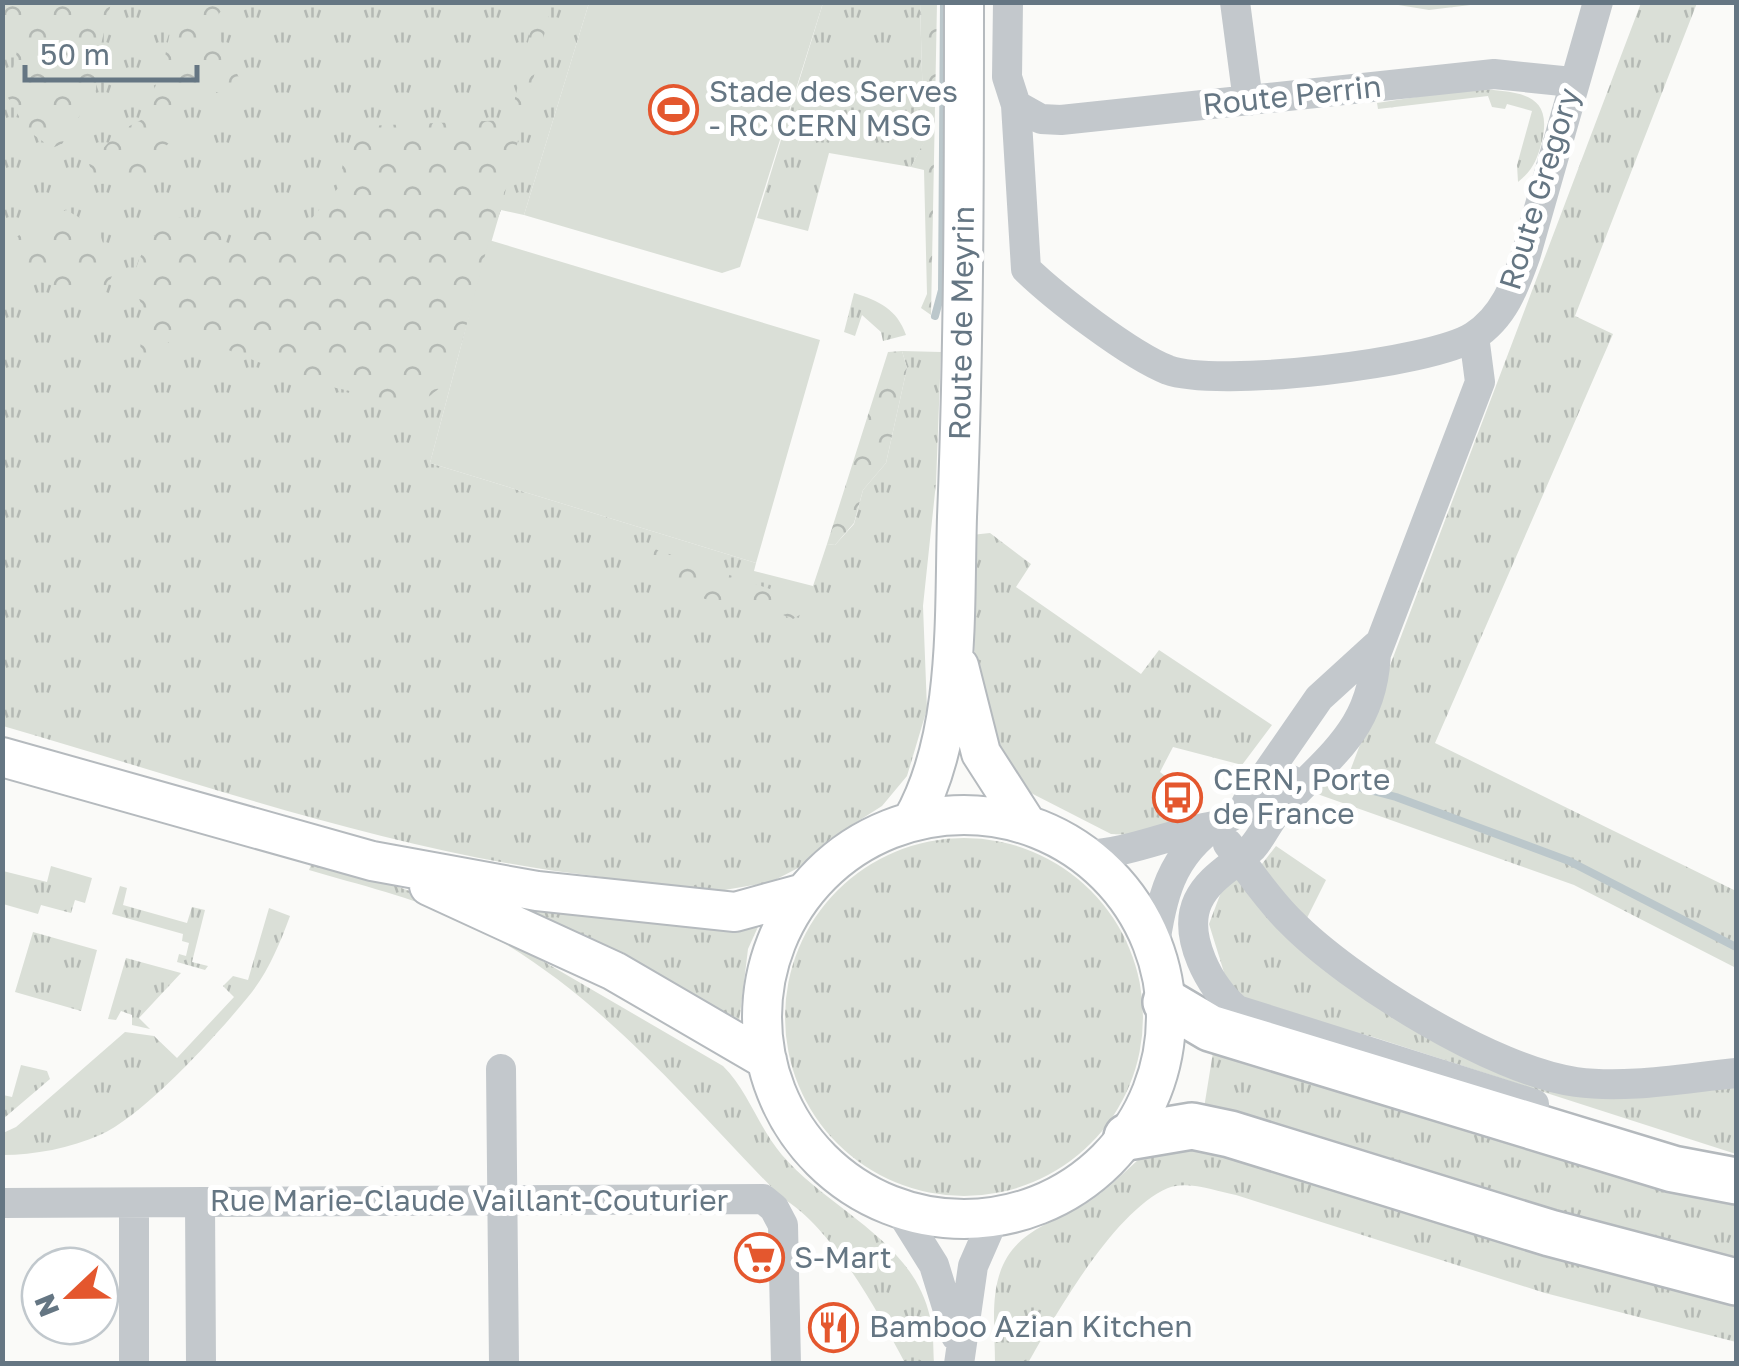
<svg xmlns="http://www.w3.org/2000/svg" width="1739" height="1366" font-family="'Golos Text',sans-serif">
	<defs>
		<pattern id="grass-tufts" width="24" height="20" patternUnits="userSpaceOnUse" patternTransform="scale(2.5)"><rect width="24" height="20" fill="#dadfd7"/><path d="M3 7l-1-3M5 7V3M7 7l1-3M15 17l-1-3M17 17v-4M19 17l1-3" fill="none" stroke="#b4b9b4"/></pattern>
		<pattern id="forest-crowns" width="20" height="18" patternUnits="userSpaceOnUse" patternTransform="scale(2.5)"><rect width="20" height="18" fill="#dadfd7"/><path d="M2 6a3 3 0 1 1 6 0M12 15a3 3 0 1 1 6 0" fill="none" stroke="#b4b9b4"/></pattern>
	</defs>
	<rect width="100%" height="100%" fill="#fafaf8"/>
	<path fill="url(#grass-tufts)" d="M2,3h587l-65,212 -23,-5 -12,30 -59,223 326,100 -2,8 59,15 14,-42 8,1 19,-21 9,-34 23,-27 21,-95 -5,-17 39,1 -5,131 -13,123 4,103 -20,67 -25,30 -52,33 -30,28 -29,15 -70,12 -99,-6v-11c-202,-22 -405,-95 -599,-151z
		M823,3h97l4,140 -13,24 -82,-14 -21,78 -51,-13z
		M1386,3l101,-1v1l-58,7z
		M1641,3h56l-122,313 38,18 -178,409 301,148v77l-162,-83 -268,-95 24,-22 17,11z
		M1475,88c39,5 79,1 67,53 -5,19 -9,29 -24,41l-1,-17 15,-54 -25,-7 -2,5 -13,-2 -4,-11 -110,13 -1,-6z
		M854,293c25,8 43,16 52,42l-23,6 -2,-9 -19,-17 -7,21 -11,-4z
		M990,533l41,31 -15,23 125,87 18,-24 113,75 -30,40 -69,-18 -13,25 41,32 -38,22 -31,9 -21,-1 -82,-42 -30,-22 -24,-102 -4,-133z
		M785 1017a179 179 0 1 1 358 0a179 179 0 1 1-358 0Z
		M1276,846l50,34 -21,42 -47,-53z
		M311,865l44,6 90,33 278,162c26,26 35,61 59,89 47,55 131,85 148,162 4,15 3,32 4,46h-29c-27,-51 -73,-136 -123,-165 -99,-101 -191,-216 -321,-278 -48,-23 -102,-35 -152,-50z
		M51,866l41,12 -7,25 -10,-3 -4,13 -30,-8 -3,9 -35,-10v-33l44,11z
		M1242,875l253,192 241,14v73l-363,-117 -105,-27 -30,-16 -11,-12 -18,-58 14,-37z
		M459,883l303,35 -14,31 -9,74z
		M120,886l7,2 -4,17 64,18 5,-16 13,3 -13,52 16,4 -3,4 -28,-8 2,-8 7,2 3,-13 -7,-2 1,-7 -71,-20z
		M269,908l21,8c-10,27 -21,54 -38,76 -31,39 -107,123 -152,143 -29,13 -66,20 -97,20v-22l13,-6 109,-95 29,4 23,22 57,-61 -11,-11 10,-10 15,4z
		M33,932l64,18 -16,61 -66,-19z
		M126,958l55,15 -42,45 11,11 -18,-4v-10l-11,-4 -5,9 -8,-1z
		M1214,1046l522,153v62c-179,-43 -353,-108 -532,-153z
		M21,1065l26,6 3,8 -47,40v-24l9,2z
		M1169,1138l567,161v43l-191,-49 -309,-98c-20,-4 -49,-15 -68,-7 -54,23 -112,126 -140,175l-33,1c0,-48 -10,-98 33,-129 19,-14 43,-21 62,-34 29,-19 48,-47 79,-63z"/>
	<path fill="url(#forest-crowns)" d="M2,3h109l-13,54 -2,33 -34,54 -10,4 -25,-18 -20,-34 14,-63 -18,-17z
		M176,3h51l-15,20 38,77 -59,-14 -17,52 -21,21 1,10 -22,14 -36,1 -7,-20 29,-32 25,-13 20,-53z
		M537,3h15l-51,206 -50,170 -34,27 -112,-25 -116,-47 -29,12 -8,9 -12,-2 1,-18 11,-15c-32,-40 -15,-69 19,-102l54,-1 -1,29 14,-2 14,-11 42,-5 18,-10 27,-31 5,-31 20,-30 146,-6z
		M920,3h17l-6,312 -10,-7 6,-14 -3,-124 -13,-3 13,-25z
		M66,210l32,18 15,46 -9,19 -13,1 -88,-21v-29z
		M902,351l5,17 -21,95 -23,27 -9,33 -19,22 -8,-1 61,-192z
		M643,545l173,60 -23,14 -37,-15 -51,-5 -69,-40z"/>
	<path fill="#dadfd7" d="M589,3h234l-83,264 -18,6 -198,-58z
		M489,240l331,100 -64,223 -326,-100z"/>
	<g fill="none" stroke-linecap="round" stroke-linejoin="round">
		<path stroke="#bbc7cb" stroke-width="8" d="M935,316l7,-26 2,-288
			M1324,778l72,19 173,64 167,86"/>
		<defs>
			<path id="major" d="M959,666l22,87 45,70
				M2,757l370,104 165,30 198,21 69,-19
				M762 1017a202 202 0 1 1 404 0a202 202 0 1 1-404 0Z
				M912,821c49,-86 42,-207 45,-304 7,-171 7,-343 7,-515
				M429,886l185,85 153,89"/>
			<path id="highway" d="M1166,1002l44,26 463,141 63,12
				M1127,1137l65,-11 38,8 320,99 186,49"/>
		</defs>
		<use href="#major" stroke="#b5babe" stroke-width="42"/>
		<use href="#highway" stroke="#b4b9bd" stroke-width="50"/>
		<path stroke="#c3c8cc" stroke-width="30" d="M1008,2l-1,75 9,28 10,164c30,29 104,86 142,101 49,18 263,-6 306,-34 30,-19 41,-51 52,-82l72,-252
			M1235,2l13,99
			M1016,105l25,14 20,1 433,-46 78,8
			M1376,646c0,83 -47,109 -97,164 -11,11 -16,26 -27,38 -18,18 -42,28 -54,53 -16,34 12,88 39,109l297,94
			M1373,662l107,-280 -6,-46
			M1247,802l72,-104 57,-52
			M1228,844c21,26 39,55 63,78 58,59 203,149 285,160 52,7 108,-4 160,-9
			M1085,855c46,-2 84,-21 129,-29
			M1154,951c7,-52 16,-96 64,-127 24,-15 52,-25 73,-44
			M501,1069l3,295
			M2,1203l761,-4 11,9 9,17 3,139
			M134,1203v161
			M200,1203l1,161
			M899,1209l35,56 22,71
			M959,1364l14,-98 21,-48"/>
		<use href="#major" stroke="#fff" stroke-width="38"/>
		<use href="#highway" stroke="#fff" stroke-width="45"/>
	</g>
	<defs>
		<symbol id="stadium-ring" viewBox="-11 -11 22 22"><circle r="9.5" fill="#fff" stroke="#e4572e" stroke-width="1.5"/><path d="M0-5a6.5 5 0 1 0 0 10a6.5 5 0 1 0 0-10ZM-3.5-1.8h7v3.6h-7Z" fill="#e4572e"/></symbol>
		<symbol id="bus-ring" viewBox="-11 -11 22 22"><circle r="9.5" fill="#fff" stroke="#e4572e" stroke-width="1.5"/><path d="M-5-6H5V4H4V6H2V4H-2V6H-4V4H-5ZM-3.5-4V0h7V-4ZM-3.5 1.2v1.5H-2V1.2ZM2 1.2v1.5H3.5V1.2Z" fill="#e4572e"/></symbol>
		<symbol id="supermarket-ring" viewBox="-11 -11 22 22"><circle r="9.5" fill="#fff" stroke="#e4572e" stroke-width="1.5"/><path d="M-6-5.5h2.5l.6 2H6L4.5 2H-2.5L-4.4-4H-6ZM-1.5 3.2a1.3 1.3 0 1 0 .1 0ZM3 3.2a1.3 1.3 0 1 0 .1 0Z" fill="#e4572e"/></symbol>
		<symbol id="restaurant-ring" viewBox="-11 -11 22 22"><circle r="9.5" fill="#fff" stroke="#e4572e" stroke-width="1.5"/><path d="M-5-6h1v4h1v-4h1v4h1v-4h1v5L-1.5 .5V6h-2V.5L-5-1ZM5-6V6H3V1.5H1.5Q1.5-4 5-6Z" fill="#e4572e"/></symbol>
	</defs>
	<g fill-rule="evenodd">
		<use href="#stadium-ring" x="646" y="82" width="55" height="55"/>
		<use href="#bus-ring" x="1150" y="770" width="55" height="55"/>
		<use href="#supermarket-ring" x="732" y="1230" width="55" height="55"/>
		<use href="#restaurant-ring" x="806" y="1300" width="55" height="55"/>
	</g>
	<g text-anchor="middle" stroke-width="10" stroke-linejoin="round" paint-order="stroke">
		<g font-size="30" fill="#657683" stroke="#fff" text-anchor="start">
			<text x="709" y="102">Stade des Serves<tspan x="709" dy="34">- RC CERN MSG</tspan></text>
			<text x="1213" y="790">CERN, Porte<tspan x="1213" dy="34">de France</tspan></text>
			<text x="794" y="1268">S-Mart</text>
			<text x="869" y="1337">Bamboo Azian Kitchen</text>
		</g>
		<g font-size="30" fill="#657683" stroke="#fff">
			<text transform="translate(1292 96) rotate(-6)" y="10">Route Perrin</text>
			<text transform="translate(1540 189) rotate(-73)" y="10">Route Gregory</text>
			<text transform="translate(962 323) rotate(-89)" y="10">Route de Meyrin</text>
			<text x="469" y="1211">Rue Marie-Claude Vaillant-Couturier</text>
		</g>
	</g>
	<rect width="1739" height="1366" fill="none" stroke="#657683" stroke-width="10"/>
	<g transform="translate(70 1296) rotate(248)"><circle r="48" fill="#ffffff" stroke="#c1c8cd" stroke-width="2.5"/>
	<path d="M0-8L18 38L0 25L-18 38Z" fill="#e4572e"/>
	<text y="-15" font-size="28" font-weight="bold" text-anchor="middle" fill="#657683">N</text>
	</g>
	<path d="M25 65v15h172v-15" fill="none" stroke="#657683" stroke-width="5"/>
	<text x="40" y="65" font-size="30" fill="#657683" stroke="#ffffff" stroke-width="8" paint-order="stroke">50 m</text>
</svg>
